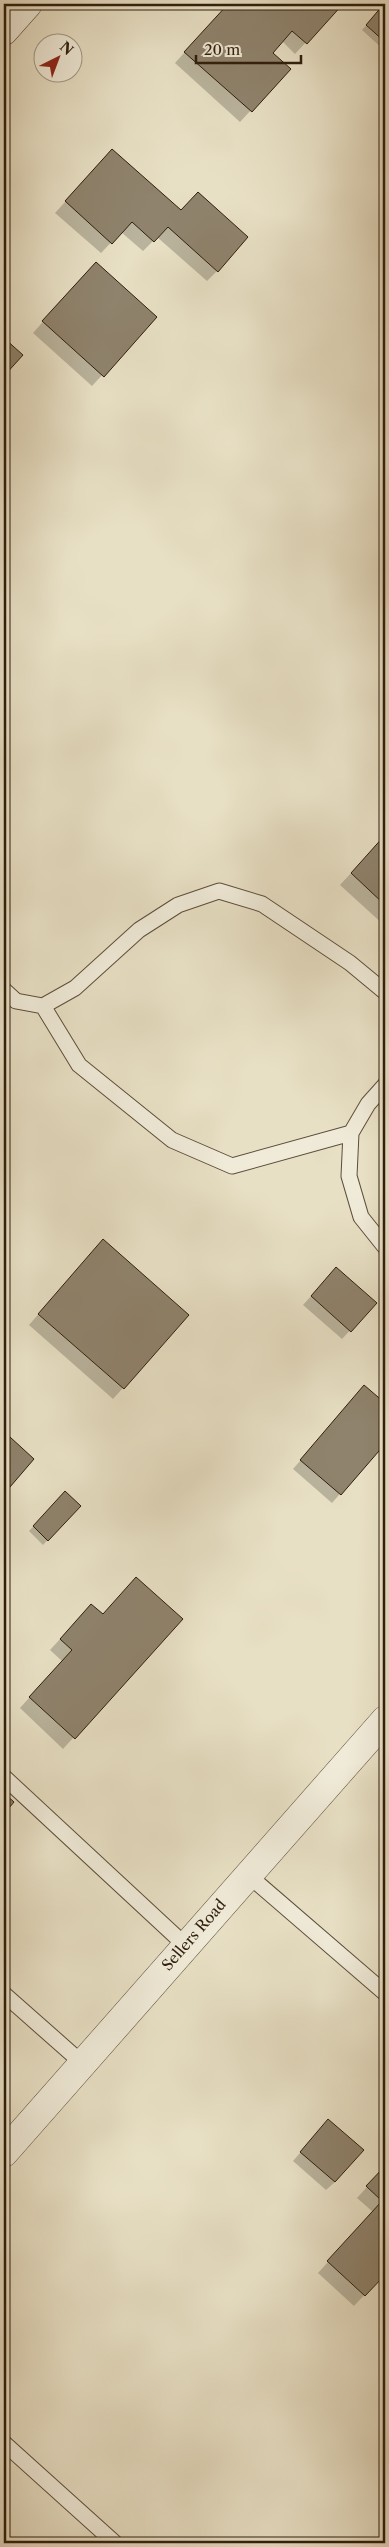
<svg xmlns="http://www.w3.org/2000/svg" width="389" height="2547" font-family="'Libre Caslon Text',serif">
	<rect width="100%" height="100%" fill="#e8e0c5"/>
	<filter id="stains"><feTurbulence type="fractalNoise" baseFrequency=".004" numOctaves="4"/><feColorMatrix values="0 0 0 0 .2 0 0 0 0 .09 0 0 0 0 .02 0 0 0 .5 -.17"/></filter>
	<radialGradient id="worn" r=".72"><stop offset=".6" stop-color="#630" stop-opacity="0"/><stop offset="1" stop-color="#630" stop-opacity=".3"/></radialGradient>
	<path fill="#0003" d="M228,4h113l-46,50 -13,-13 -11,12 18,16 -49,53 -65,-59z
		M383,7l2,1v43l-23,-21z
		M102,161l115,110 -10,10 -50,-44 -14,14 -22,-19 -20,21 -46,-40z
		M85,274l70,44 -63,68 -59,-53z
		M385,836v90l-45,-41z
		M93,1251l30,137 -10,11 -84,-74z
		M328,1277l47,27 -33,35 -39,-34z
		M364,1387l21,18v37l-53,61 -39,-34z
		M65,1493l14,13 -36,39 -14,-14z
		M81,1616l100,3 -118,130 -43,-41 42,-47 -12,-11z
		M328,2121l7,61 -9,8 -33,-29z
		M385,2167v106l-31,33 -36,-33 55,-61 -16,-14z"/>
	<path fill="#8f836d" stroke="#2f1e0d" d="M228,4h115l-36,40 -15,-13 -19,22 18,16 -39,43 -68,-60z
		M383,5l2,2v35l-19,-17z
		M112,149l69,61 17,-18 50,45 -30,35 -50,-45 -14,15 -22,-20 -20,22 -47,-43z
		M96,262l61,55 -53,60 -62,-56z
		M4,338l19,17 -19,21z
		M385,835v70l-34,-32z
		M103,1239l86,76 -65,74 -86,-75z
		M336,1267l41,36 -26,29 -40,-36z
		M364,1385l21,18v41l-44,51 -41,-35z
		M10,1437l24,22 -30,35v-50z
		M65,1491l16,15 -33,35 -15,-15z
		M136,1577l47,42 -108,120 -46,-42 43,-47 -12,-11 31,-35 12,10z
		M4,1793l10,9 -10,12z
		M328,2119l36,31 -29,32 -35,-30z
		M385,2166v109l-20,21 -38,-35 55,-60 -16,-15z"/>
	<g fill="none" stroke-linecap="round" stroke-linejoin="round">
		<defs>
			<path id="service" d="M4,990l12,11 27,5 32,-18 64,-58 39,-25 41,-14 43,13 88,59 35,29
				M43,1006l36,59 93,75 60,26 119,-33
				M385,1085l-17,19 -17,29 -2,43 12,41 24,30
				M4,1777l181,168
				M247,1874l138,119
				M4,1994l78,69
				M4,2443l111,100"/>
			<path id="minor" d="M4,31l24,-27"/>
			<path id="tertiary" d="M4,2153l381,-433"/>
		</defs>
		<use href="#service" stroke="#5d4e3b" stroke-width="17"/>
		<use href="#minor" stroke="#5d4e3b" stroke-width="29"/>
		<use href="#tertiary" stroke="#5d4e3b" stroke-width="29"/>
		<use href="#service" stroke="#f0ebd9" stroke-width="15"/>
		<use href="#minor" stroke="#f0ebd9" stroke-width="28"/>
		<use href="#tertiary" stroke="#f0ebd9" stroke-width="28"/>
	</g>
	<g text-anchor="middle" stroke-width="4" stroke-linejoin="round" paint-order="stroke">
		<g font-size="15" fill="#2f1e0d" stroke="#f0ebd9">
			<text transform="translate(194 1935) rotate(-49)" y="5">Sellers Road</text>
		</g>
	</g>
	<rect width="389" height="2547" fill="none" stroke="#e8e0c5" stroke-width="20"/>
	<rect x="5" y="5" width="379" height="2537" fill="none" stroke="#2f1e0d" stroke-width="2.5"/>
	<rect x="10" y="10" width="369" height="2527" fill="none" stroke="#2f1e0d"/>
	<g transform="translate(58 58) rotate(42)"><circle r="24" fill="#f0ebd9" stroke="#a39987"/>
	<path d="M0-4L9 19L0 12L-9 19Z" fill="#8f2418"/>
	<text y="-8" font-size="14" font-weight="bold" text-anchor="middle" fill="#2f1e0d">N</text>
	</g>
	<path d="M196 55v8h105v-8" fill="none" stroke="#2f1e0d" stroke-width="2.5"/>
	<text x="204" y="55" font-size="15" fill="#2f1e0d" stroke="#f0ebd9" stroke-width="4" paint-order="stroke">20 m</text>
	<rect width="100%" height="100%" filter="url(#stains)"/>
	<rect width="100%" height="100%" fill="url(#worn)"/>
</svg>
